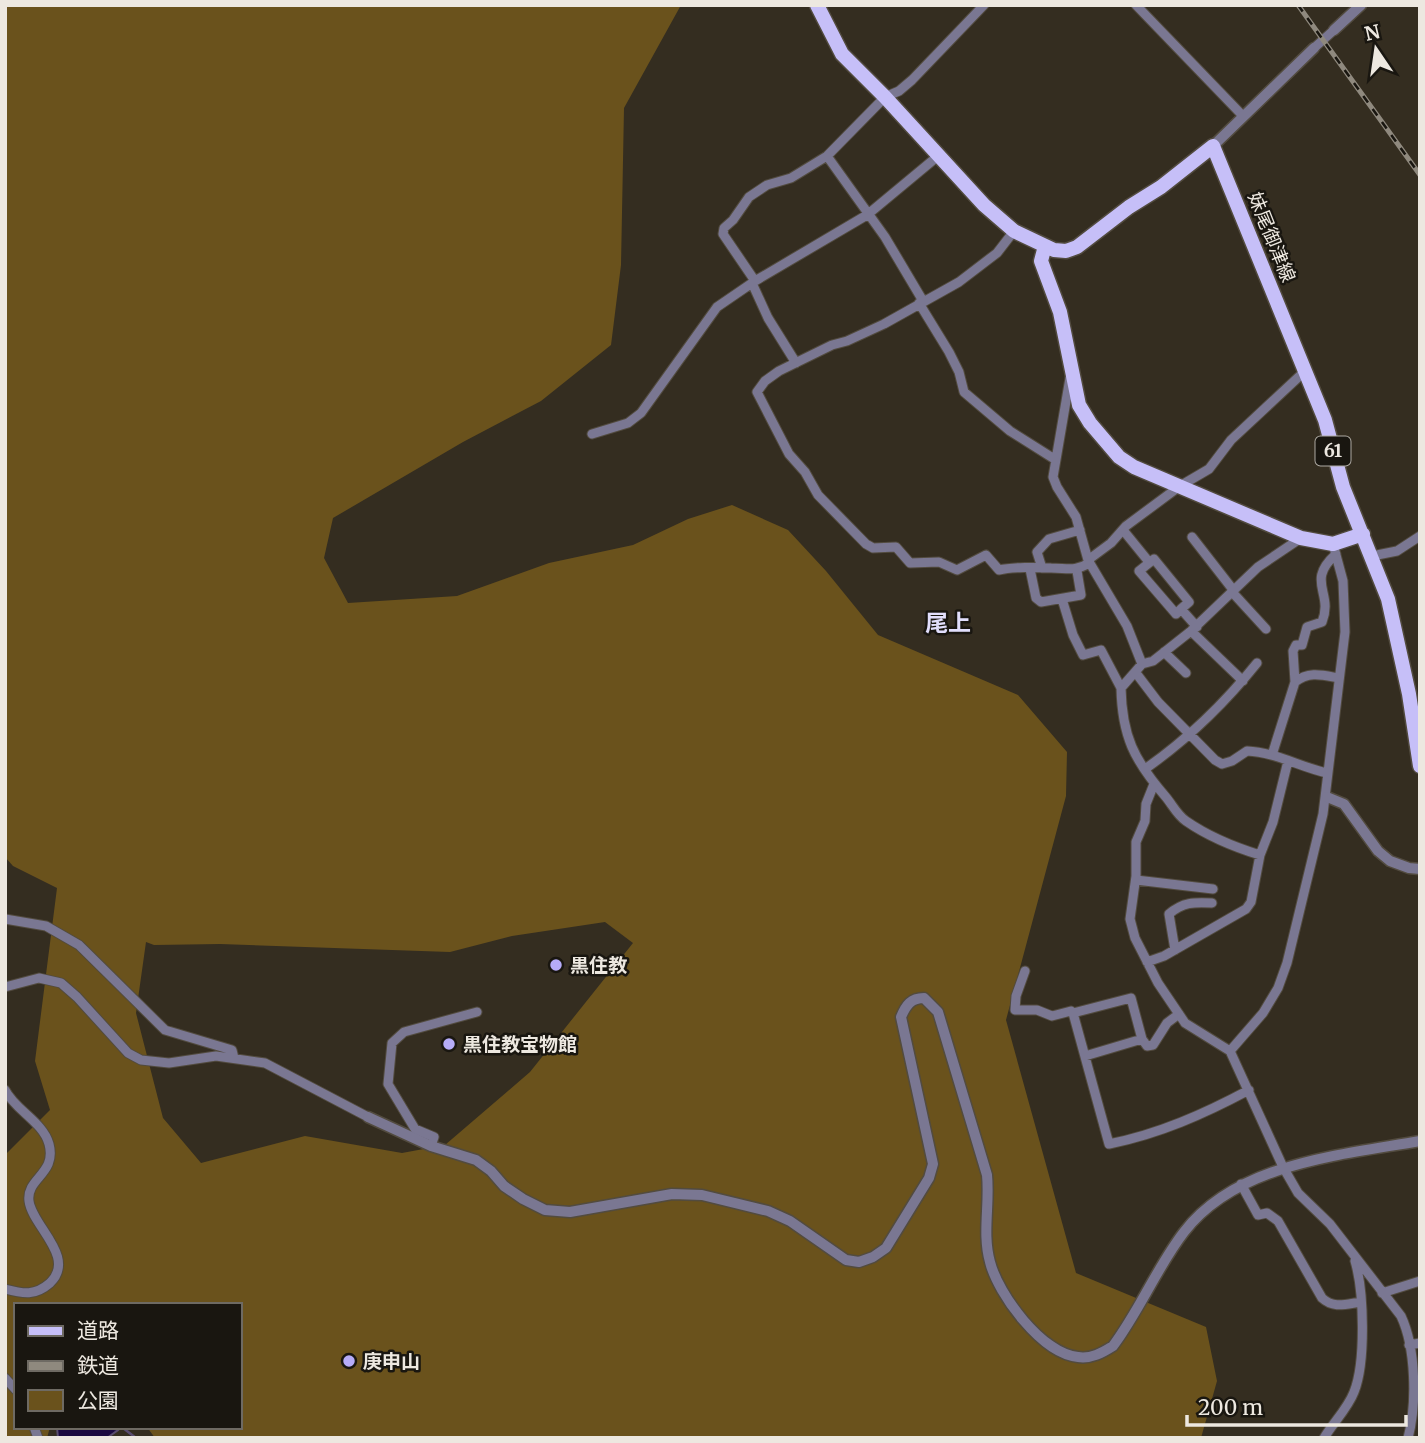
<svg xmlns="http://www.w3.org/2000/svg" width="1425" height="1443" font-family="Merriweather,'Noto Sans JP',serif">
	<rect width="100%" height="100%" fill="#342d20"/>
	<path fill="#6a521c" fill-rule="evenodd" d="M5,5h676l-57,103 -3,157 -10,80 -70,56 -78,41 -130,76 -9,40 24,45 109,-7 92,-33 84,-18 55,-26 44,-14 56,25 38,41 52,64 140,60 49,57 -1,44 -60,224 70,253 130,54 11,54 -16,57h-1046l-8,-11h93v-122h-224v122h34l-3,11h-42v-283l45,-45 -15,-49 22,-173 -44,-22 -8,-9zM605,922l28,21 -103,129 -85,73 -43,8 -97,-17 -104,27 -38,-45 -27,-105 10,-71 8,3 66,-1 230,8 62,-16z"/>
	<path fill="#1a093f" stroke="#594c6f" stroke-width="2" d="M57,1427h60l1,3 -11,8h-49z"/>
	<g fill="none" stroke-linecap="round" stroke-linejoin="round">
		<path stroke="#594c6f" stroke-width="2.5" d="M115,1429l8,-1 13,10"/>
		<defs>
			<path id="minor" d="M1136,5l107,111
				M1314,48l20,-18
				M827,156l58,81 38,64
				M1014,231l-17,22 -38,29 -75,42 -37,17 -15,4 -53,26 -14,10 -8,11 32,62 16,18 13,23 48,49 7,4 23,-1 14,16 29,-1 18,8 29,-15 13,15c13,-3 38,-3 52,-2 16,0 24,4 38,-5
				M755,281l-32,-47 1,-6 9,-8 16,-23 18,-12 24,-7 36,-22 58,-59 14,-6 13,-11 72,-75
				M752,283l16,35 28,45
				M919,303l30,49 10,20 5,20 46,39 46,29
				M1070,378l-17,99 4,10 19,30 12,43 39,66 15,38
				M592,434l36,-11 13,-10 76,-106 38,-26 112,-66 71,-59
				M1123,530l26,32
				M1192,537l42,54
				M1372,556l25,-5 23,-15
				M1088,560l23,-17 15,-17 54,-40 29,-17 22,-29 74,-69
				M1042,568l-5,-16 12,-13 31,-9
				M1030,569l6,29 5,4 40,-7 -4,-24
				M1233,593l33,36
				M1062,599l11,36 10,20 18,-5 20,38
				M1181,609l-5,5 -37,-43 15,-12 35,43 -8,7 16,18
				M1191,631l52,50
				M1164,652l22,21
				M1136,673l22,29 57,58 7,4 10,-3 15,-10c28,1 53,16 80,22
				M1295,682l-2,-31 3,-6h6l5,-18 15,-5c12,-30 -17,-40 14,-68
				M1272,755l23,-73c14,-11 27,-7 44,-4
				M1145,769c43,-30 79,-65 112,-106
				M1154,784l-8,20 -1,17 -9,21v34l-6,43 5,19 23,45 27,40 45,28 53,116 15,26 32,31 71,92c15,32 16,88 7,122
				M1260,855c-26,-8 -51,-18 -74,-34 -9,-6 -14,-17 -21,-25 -31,-36 -43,-60 -44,-108l21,-24 11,-3 38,-30 67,-64 43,-29
				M1136,880l77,9
				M5,919l41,7 33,19 86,85 67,20 2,8
				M1175,950l-6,-36c14,-12 25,-12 43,-11
				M1147,962l17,-6 82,-47 5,-7 9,-47 13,-33 15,-61
				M1025,971l-9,25 -1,14h22l15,6 19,-5 2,2
				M5,987l34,-9 22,5 16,14 51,56 13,7 28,3 47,-7 49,7 103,54
				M1142,1039l-11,-41 -58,15 36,131c50,-10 95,-30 140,-54
				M1230,1051l33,-38 15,-25 9,-25 36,-149 22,-182 -2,-51 -10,-37
				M1085,1056l57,-17 5,7 6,-1 14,-22 12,-9
				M5,1090c10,20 38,32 44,54 8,30 -23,34 -20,57 3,25 48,56 21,82 -15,13 -26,11 -45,6
				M431,1146l3,-9 -19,-8 -27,-45 4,-41 12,-11 73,-20
				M1241,1184l17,31 9,-2 11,8 44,77c12,11 24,6 39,4
				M1382,1293l38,-12
				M1409,1345l11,-2
				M5,1378l11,12
				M34,1427l4,11
				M1324,1438c9,-15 24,-30 30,-46 12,-30 10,-101 1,-131"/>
			<path id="tertiary" d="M1334,30l27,-25
				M1213,146l101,-98
				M1327,797l17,7 34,47 12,10 19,7 11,1
				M368,1117l63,29 45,14 15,11 13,15 19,13 22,11 25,2 102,-18 30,1 66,16 22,10 56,39 13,2 14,-5 13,-9 43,-70 4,-14 -32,-147c5,-12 10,-19 23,-19l14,14 49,163c3,29 -5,59 3,87 8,32 52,92 88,95 13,2 24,-4 35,-11 27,-36 44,-79 71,-114 53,-69 157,-77 236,-91"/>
			<path id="primary" d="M817,5l25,49 43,43 99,108 30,26 40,19 12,1 11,-4 52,-40 32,-20 52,-41 112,274 18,67 45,112 21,95 11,72
				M1045,246l-4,15 19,51 19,93 11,18 29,34 15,10 167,71 32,6 30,-10"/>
		</defs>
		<use href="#minor" stroke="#524b3f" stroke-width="11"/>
		<use href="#tertiary" stroke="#524b3f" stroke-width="13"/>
		<use href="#primary" stroke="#524b3f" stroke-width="17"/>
		<use href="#minor" stroke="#7a7792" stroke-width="9"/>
		<use href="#tertiary" stroke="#7a7792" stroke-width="10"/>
		<use href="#primary" stroke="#c6bff8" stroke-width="14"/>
		<defs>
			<path id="rail" d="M1298,5l122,170"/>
		</defs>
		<use href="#rail" stroke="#8f897e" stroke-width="5"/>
		<use href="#rail" stroke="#191610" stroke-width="2.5" stroke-dasharray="8" stroke-linecap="butt"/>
	</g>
	<g fill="#b6acf8" stroke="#191610" stroke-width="2.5">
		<circle cx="556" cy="965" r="7"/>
		<circle cx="449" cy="1044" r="7"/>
		<circle cx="349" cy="1361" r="7"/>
	</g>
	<g text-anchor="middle" stroke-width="5" stroke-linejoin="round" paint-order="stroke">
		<rect fill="#191610" stroke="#ada9a2" stroke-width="2" x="1315.5" y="436.5" width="35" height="29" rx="5"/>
		<g font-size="18" font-weight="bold" fill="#ede8e0">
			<text x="1333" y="457">61</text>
		</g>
		<g font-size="19" fill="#ede8e0" stroke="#191610">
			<text transform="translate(1272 237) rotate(68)" y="7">妹尾御津線</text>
		</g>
		<g font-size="19" font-weight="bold" fill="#ede8e0" stroke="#191610" text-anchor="start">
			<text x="570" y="972">黒住教</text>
			<text x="463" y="1051">黒住教宝物館</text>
			<text x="363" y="1368">庚申山</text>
		</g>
		<g font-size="23" font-weight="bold" fill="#e1defc" stroke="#191610">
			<text x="948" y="631">尾上</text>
		</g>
	</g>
	<rect width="1425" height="1443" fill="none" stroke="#ede8e0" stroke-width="14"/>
	<rect x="14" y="1303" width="228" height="126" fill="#191610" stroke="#6e6a63" stroke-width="2"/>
	<rect x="28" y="1326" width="35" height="10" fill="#c6bff8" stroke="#6e6a63" stroke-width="2"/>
	<text x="77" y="1338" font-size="21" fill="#ede8e0">道路</text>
	<rect x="28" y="1361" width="35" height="10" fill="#8f897e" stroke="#6e6a63" stroke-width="2"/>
	<text x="77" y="1373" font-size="21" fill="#ede8e0">鉄道</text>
	<rect x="28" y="1390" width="35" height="21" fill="#6a521c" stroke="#6e6a63" stroke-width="2"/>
	<text x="77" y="1408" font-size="21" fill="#ede8e0">公園</text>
	<g transform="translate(1376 49) rotate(347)" stroke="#191610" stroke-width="5" paint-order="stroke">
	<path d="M0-5L12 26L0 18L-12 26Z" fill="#ede8e0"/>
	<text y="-10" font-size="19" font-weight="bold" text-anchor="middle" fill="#ede8e0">N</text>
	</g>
	<path d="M1187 1415v10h219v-10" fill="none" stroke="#ede8e0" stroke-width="3.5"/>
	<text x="1198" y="1415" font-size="21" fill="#ede8e0" stroke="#191610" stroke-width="5" paint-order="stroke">200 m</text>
</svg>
